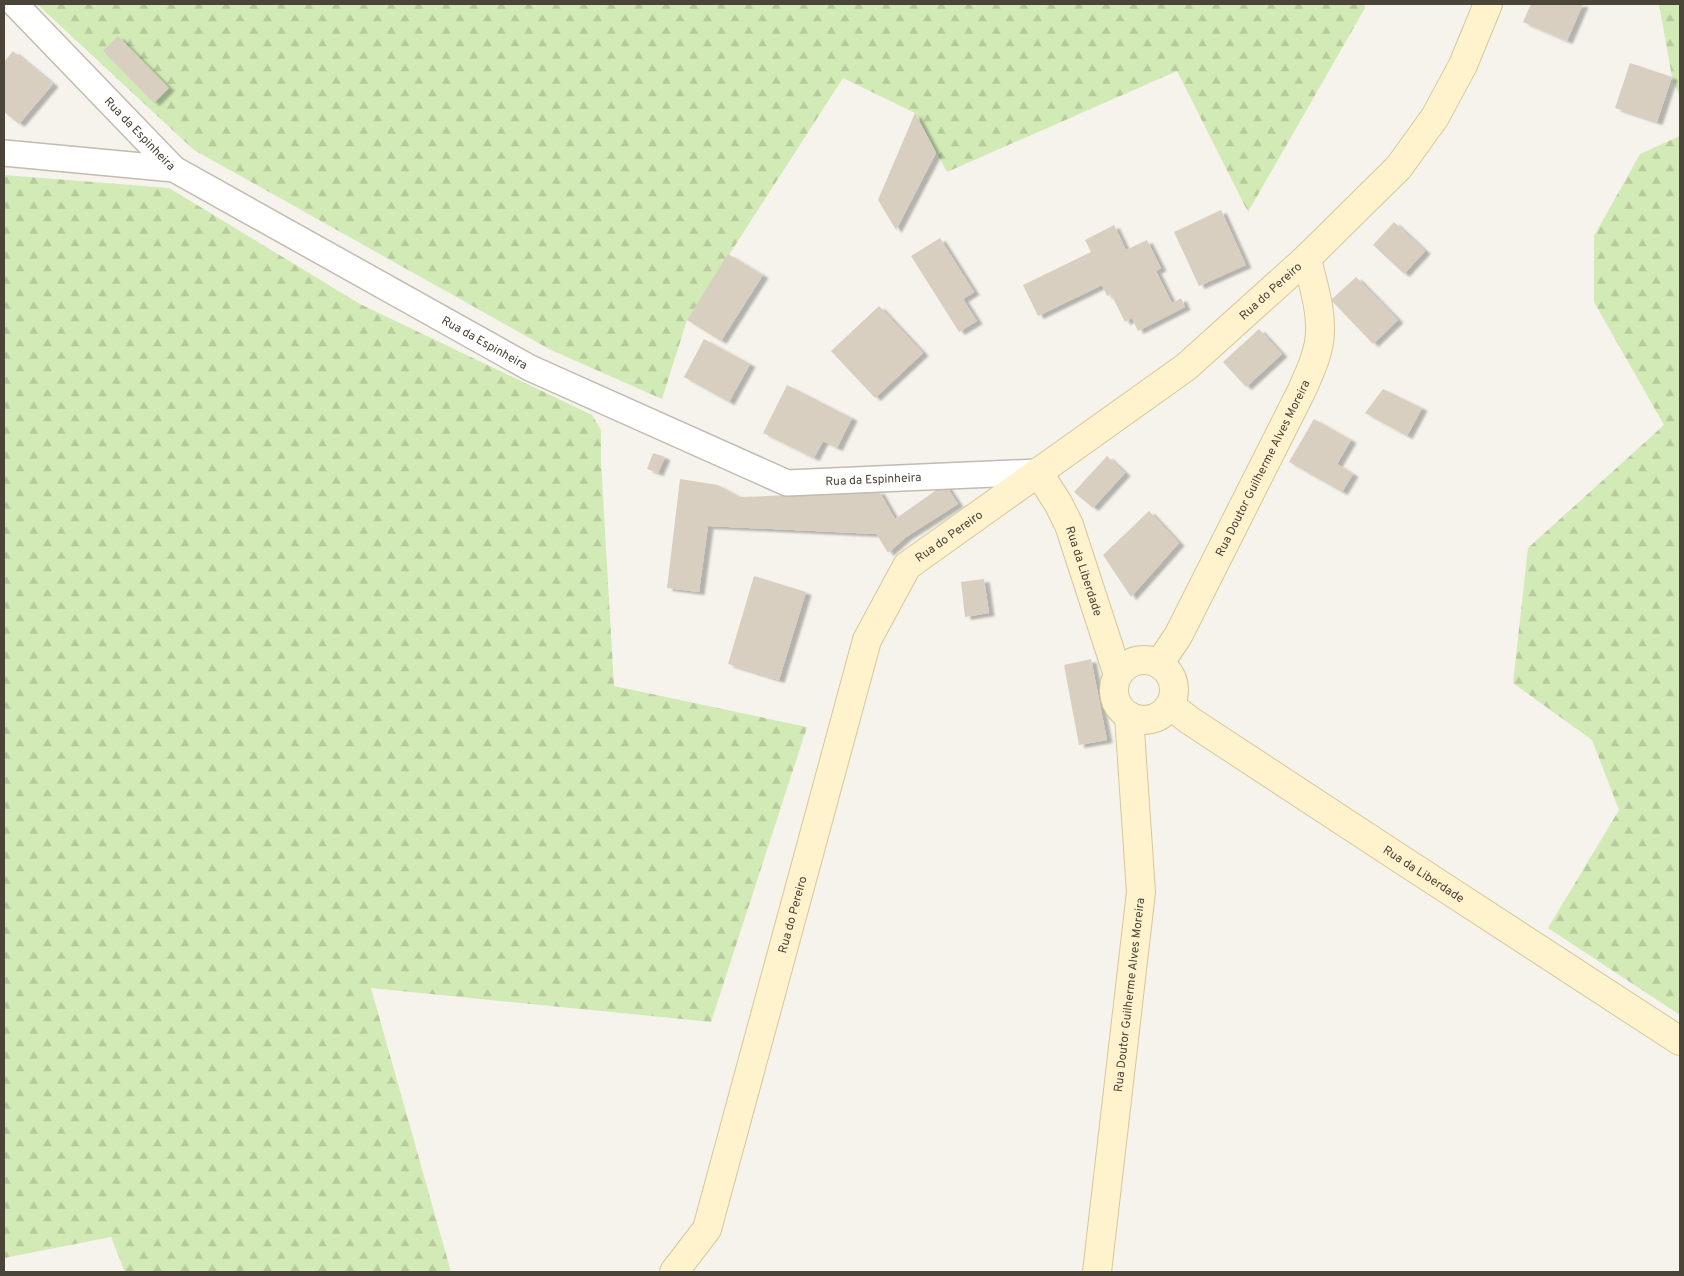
<svg xmlns="http://www.w3.org/2000/svg" width="1684" height="1276" font-family="Overpass,sans-serif">
	<defs>
		<pattern id="forest-firs" width="22" height="20" patternUnits="userSpaceOnUse" patternTransform="scale(1.25)"><rect width="22" height="20" fill="#d2eab5"/><path d="M5 1l3.5 6h-7zM16 11l3.5 6h-7z" fill="#b6ca9c"/></pattern>
		<filter id="shadow"><feDropShadow dx="5.5" dy="3" stdDeviation="1" flood-color="#0004"/></filter>
	</defs>
	<rect width="100%" height="100%" fill="#f6f3ec"/>
	<path fill="url(#forest-firs)" d="M37,4h1328v4l-117,204 -71,-141 -230,101 -32,-59 -72,-35 -156,242 -25,79 -111,-49 -357,-200z
		M1659,4h21v94l-8,-21z
		M1680,136v879l-132,-87 71,-118 -27,-70 -79,-57 15,-135 136,-123 -70,-123v-66l46,-82z
		M4,175l165,13 191,116 232,111 9,15v32l13,224 193,41 -96,295 -340,-34 80,284h-326l-14,-35 -107,21z"/>
	<path fill="#d8cfc1" filter="url(#shadow)" d="M1531,4h52l-16,37 -44,-19z
		M118,36l51,52 -15,15 -51,-52z
		M13,51l40,33 -34,40 -15,-12v-50z
		M1630,63l42,14 -15,45 -42,-14z
		M915,113l21,40 -40,77 -18,-30z
		M1221,210l25,55 -47,21 -25,-54z
		M1394,222l31,29 -21,23 -31,-29z
		M1114,225l12,25 21,-10 14,28 -5,3 16,32 9,-5 4,9 -47,24 -6,-13 -7,4 -14,-28 -4,2 -5,-11 -64,31 -15,-31 68,-33 -6,-12z
		M940,238l34,54 -11,7 14,22 -18,11 -48,-76z
		M728,254l35,21 -42,66 -34,-21z
		M1356,277l42,43 -25,24 -42,-44z
		M879,306l44,47 -48,45 -44,-47z
		M1259,329l23,25 -36,33 -23,-25z
		M704,339l46,25 -21,38 -45,-25z
		M787,385l65,33 -15,30 -14,-7 -9,17 -51,-25z
		M1383,389l39,19 -15,28 -42,-23z
		M1314,419l37,21 -14,24 16,10 -11,18 -53,-30z
		M653,453l12,4 -7,16 -11,-4z
		M1107,456l18,17 -32,35 -19,-16z
		M680,479l38,6 22,12 112,-4 27,-2 16,28 50,-35 13,20 -52,33 -18,16 -14,-23 2,4 -168,-8 -9,66 -32,-4z
		M1149,511l30,32 -48,54 -28,-42z
		M754,576l52,16 -27,88 -51,-16z
		M984,579l5,34 -24,4 -4,-35z
		M1091,659l16,81 -28,5 -15,-80z"/>
	<g fill="none" stroke-linecap="round" stroke-linejoin="round">
		<defs>
			<g id="street">
				<path id="s1" d="M15,4l159,165 356,199 257,115 251,-11"/>
				<path d="M4,153l170,16"/>
			</g>
			<g id="secondary">
				<path id="s2" d="M1038,472l20,31 11,22 49,150"/>
				<circle cx="1144" cy="690" r="30"/>
				<path id="s3" d="M1159,664l19,-28 124,-246c8,-18 18,-39 18,-59 1,-24 -8,-49 -13,-73"/>
				<path id="s4" d="M1170,705l19,15 204,134 287,187"/>
				<path id="s5" d="M674,1272l33,-43 160,-589 40,-74 279,-199 121,-109 92,-91 36,-50 28,-52 25,-61"/>
				<path id="s6" d="M1097,1272l44,-380 -12,-176"/>
			</g>
		</defs>
		<use href="#street" stroke="#c2bbae" stroke-width="28"/>
		<use href="#secondary" stroke="#d6c79b" stroke-width="30"/>
		<use href="#street" stroke="#fff" stroke-width="25"/>
		<use href="#secondary" stroke="#fff3cd" stroke-width="28"/>
	</g>
	<g text-anchor="middle" stroke-width="4" stroke-linejoin="round" paint-order="stroke">
		<g font-size="12" fill="#4b4439" stroke="#fff">
			<text dy="4" stroke="none"><textPath href="#s1" startOffset="180">Rua da Espinheira</textPath></text>
			<text dy="4" stroke="none"><textPath href="#s5" startOffset="1205">Rua do Pereiro</textPath></text>
			<text dy="4" stroke="none"><textPath href="#s1" startOffset="585">Rua da Espinheira</textPath></text>
			<text dy="4" stroke="none"><textPath href="#s3" startOffset="222">Rua Doutor Guilherme Alves Moreira</textPath></text>
			<text dy="4" stroke="none"><textPath href="#s1" startOffset="1005">Rua da Espinheira</textPath></text>
			<text dy="4" stroke="none"><textPath href="#s5" startOffset="800">Rua do Pereiro</textPath></text>
			<text dy="4" stroke="none"><textPath href="#s2" startOffset="110">Rua da Liberdade</textPath></text>
			<text dy="4" stroke="none"><textPath href="#s4" startOffset="305">Rua da Liberdade</textPath></text>
			<text dy="4" stroke="none"><textPath href="#s5" startOffset="380">Rua do Pereiro</textPath></text>
			<text dy="4" stroke="none"><textPath href="#s6" startOffset="279">Rua Doutor Guilherme Alves Moreira</textPath></text>
		</g>
	</g>
	<rect width="1684" height="1276" fill="none" stroke="#4b4439" stroke-width="10"/>
</svg>
